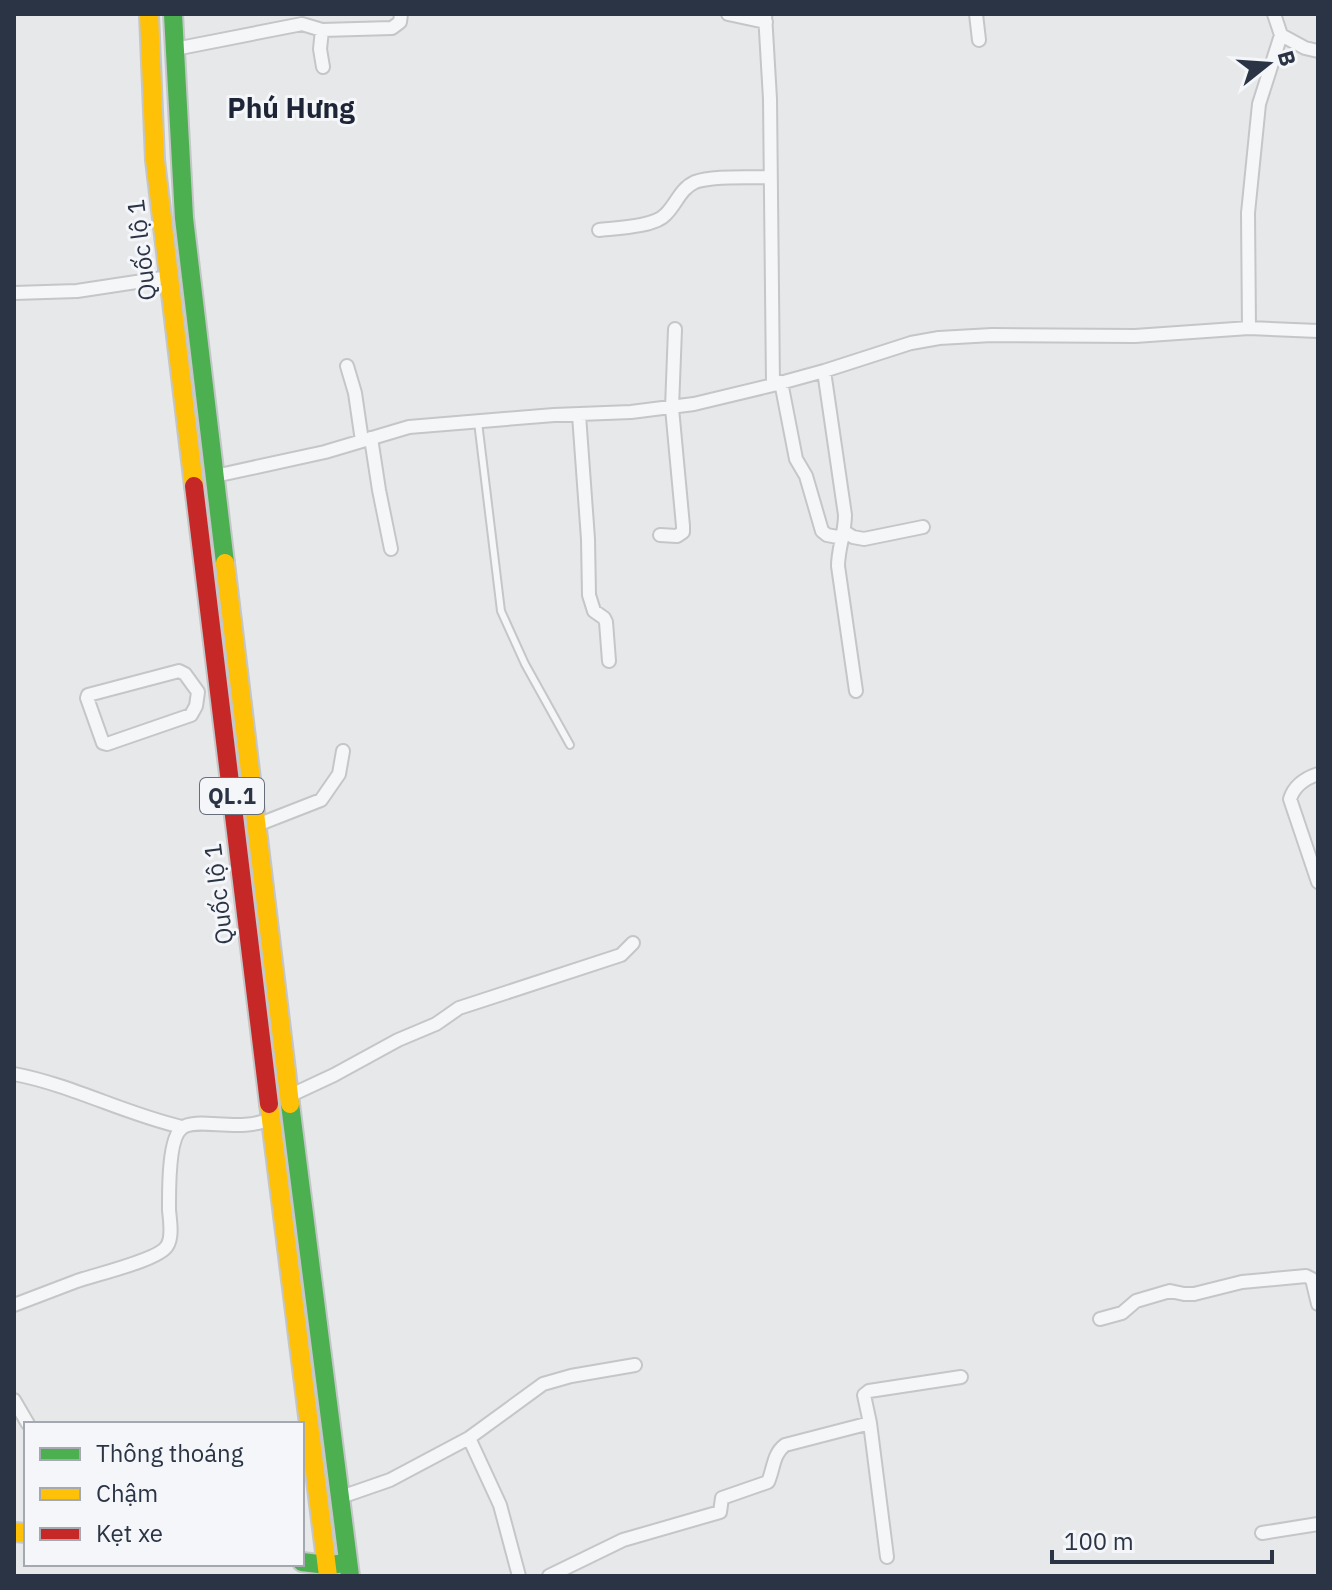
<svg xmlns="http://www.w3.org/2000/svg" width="1332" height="1590" font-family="'IBM Plex Sans',sans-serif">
	<rect width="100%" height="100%" fill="#e6e8ea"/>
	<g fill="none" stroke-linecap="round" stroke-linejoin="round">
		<defs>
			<path id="lane" d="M478,422l23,189 24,53 45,81"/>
			<path id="street" d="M728,14l38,8
				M765,14l5,85 3,286
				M976,14l3,26
				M1274,14l7,21 24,13 13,3
				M322,30l-2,19 3,18
				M175,49l127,-25 20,6 70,-2 8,-6 1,-8
				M599,230c17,-2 56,-3 67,-16 11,-11 14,-25 29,-32 18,-7 56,-4 75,-5
				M14,293l63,-2 92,-14
				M1249,328l-1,-115 11,-109 22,-69
				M347,366l8,27 7,48
				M824,371l21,144c0,18 -7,34 -7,51l18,125
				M781,382l15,77 10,17 16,55 5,4 16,3
				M579,415l9,124 1,56 5,16 10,7 2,4 3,39
				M371,438l8,52 12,59
				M215,476l110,-24 84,-25 145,-12 77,-3 63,-8 79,-19 51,-14 87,-28 28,-5 53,-3 143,1 114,-8 69,3
				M845,532l8,5 11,2 59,-12
				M660,535l17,1 6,-4v-6l-11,-118 3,-79
				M179,671l6,3 13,18 -2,14 -5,9 -84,29 -4,-1 -16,-45 1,-3z
				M1318,774c-12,4 -24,12 -28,25l28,83
				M257,825l64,-25 18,-26 4,-23
				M14,1074c58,11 111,40 168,53
				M289,1096l45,-21 64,-35 38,-16 23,-16 162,-53 12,-12
				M14,1305c21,-8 42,-16 63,-24 17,-6 82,-21 90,-35 6,-9 3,-25 2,-36 0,-17 -1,-72 13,-82 14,-12 61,6 89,-10
				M1100,1319l22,-6 14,-12 34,-10 14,3h10l48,-12 64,-6 6,3 6,25
				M14,1400l14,24
				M870,1423l17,134
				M469,1438l74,-54 28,-8 64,-11
				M341,1497l49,-17 79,-42 31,67 19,71
				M1262,1533l56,-9
				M549,1576l74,-36 97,-28 2,-14 46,-16c6,-14 5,-28 17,-37l85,-22 -6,-28 5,-4 92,-14"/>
			<path id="fast" d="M173,14l11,204 41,345
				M290,1104l60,472
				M302,1562l25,3 11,-1"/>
			<path id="slow" d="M149,14l6,146 39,326
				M225,563l65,541
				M269,1104l59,472
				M14,1532l12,1"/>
			<path id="jam" d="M194,486l75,618"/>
		</defs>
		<use href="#lane" stroke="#c4c6c8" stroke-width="10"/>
		<use href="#street" stroke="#c4c6c8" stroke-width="16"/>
		<use href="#fast" stroke="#c4c6c8" stroke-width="22"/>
		<use href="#slow" stroke="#c4c6c8" stroke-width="22"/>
		<use href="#jam" stroke="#c4c6c8" stroke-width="22"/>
		<use href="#lane" stroke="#f5f6f7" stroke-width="6"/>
		<use href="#street" stroke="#f5f6f7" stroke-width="12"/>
		<use href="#fast" stroke="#4caf50" stroke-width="18"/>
		<use href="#slow" stroke="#ffc107" stroke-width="18"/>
		<use href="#jam" stroke="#c62828" stroke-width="18"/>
	</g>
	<g text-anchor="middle" stroke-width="6" stroke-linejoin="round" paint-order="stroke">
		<rect fill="#f4f6f9" stroke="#676e7b" stroke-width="2" x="200" y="778" width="64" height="36" rx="6"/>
		<g font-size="22" font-weight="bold" fill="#2b3445">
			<text x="232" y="804">QL.1</text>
		</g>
		<g font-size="24" fill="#2b3445" stroke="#f4f6f9">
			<text transform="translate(142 250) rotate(-97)" y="8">Quốc lộ 1</text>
			<text transform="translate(219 894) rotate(-97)" y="8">Quốc lộ 1</text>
		</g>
		<g font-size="28" font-weight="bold" fill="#1d2536" stroke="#f4f6f9">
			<text x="291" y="118">Phú Hưng</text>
		</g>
	</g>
	<rect width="1332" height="1590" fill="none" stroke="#2b3445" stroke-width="32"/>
	<rect x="24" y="1422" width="280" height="144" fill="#f4f6f9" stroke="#a4a8b1" stroke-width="2"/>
	<rect x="40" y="1448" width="40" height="12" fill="#4caf50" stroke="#a4a8b1" stroke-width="2"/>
	<text x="96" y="1462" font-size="24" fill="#2b3445">Thông thoáng</text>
	<rect x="40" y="1488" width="40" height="12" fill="#ffc107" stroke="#a4a8b1" stroke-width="2"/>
	<text x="96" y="1502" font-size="24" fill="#2b3445">Chậm</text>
	<rect x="40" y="1528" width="40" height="12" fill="#c62828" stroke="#a4a8b1" stroke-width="2"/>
	<text x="96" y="1542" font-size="24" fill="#2b3445">Kẹt xe</text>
	<g transform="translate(1268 64) rotate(73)" stroke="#f4f6f9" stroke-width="6" paint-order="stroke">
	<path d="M0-6L14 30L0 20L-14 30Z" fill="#2b3445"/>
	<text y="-12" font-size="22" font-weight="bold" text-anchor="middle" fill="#2b3445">B</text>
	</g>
	<path d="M1052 1550v12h220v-12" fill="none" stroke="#2b3445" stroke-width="4"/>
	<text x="1064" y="1550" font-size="24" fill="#2b3445" stroke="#f4f6f9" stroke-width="6" paint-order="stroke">100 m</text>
</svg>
